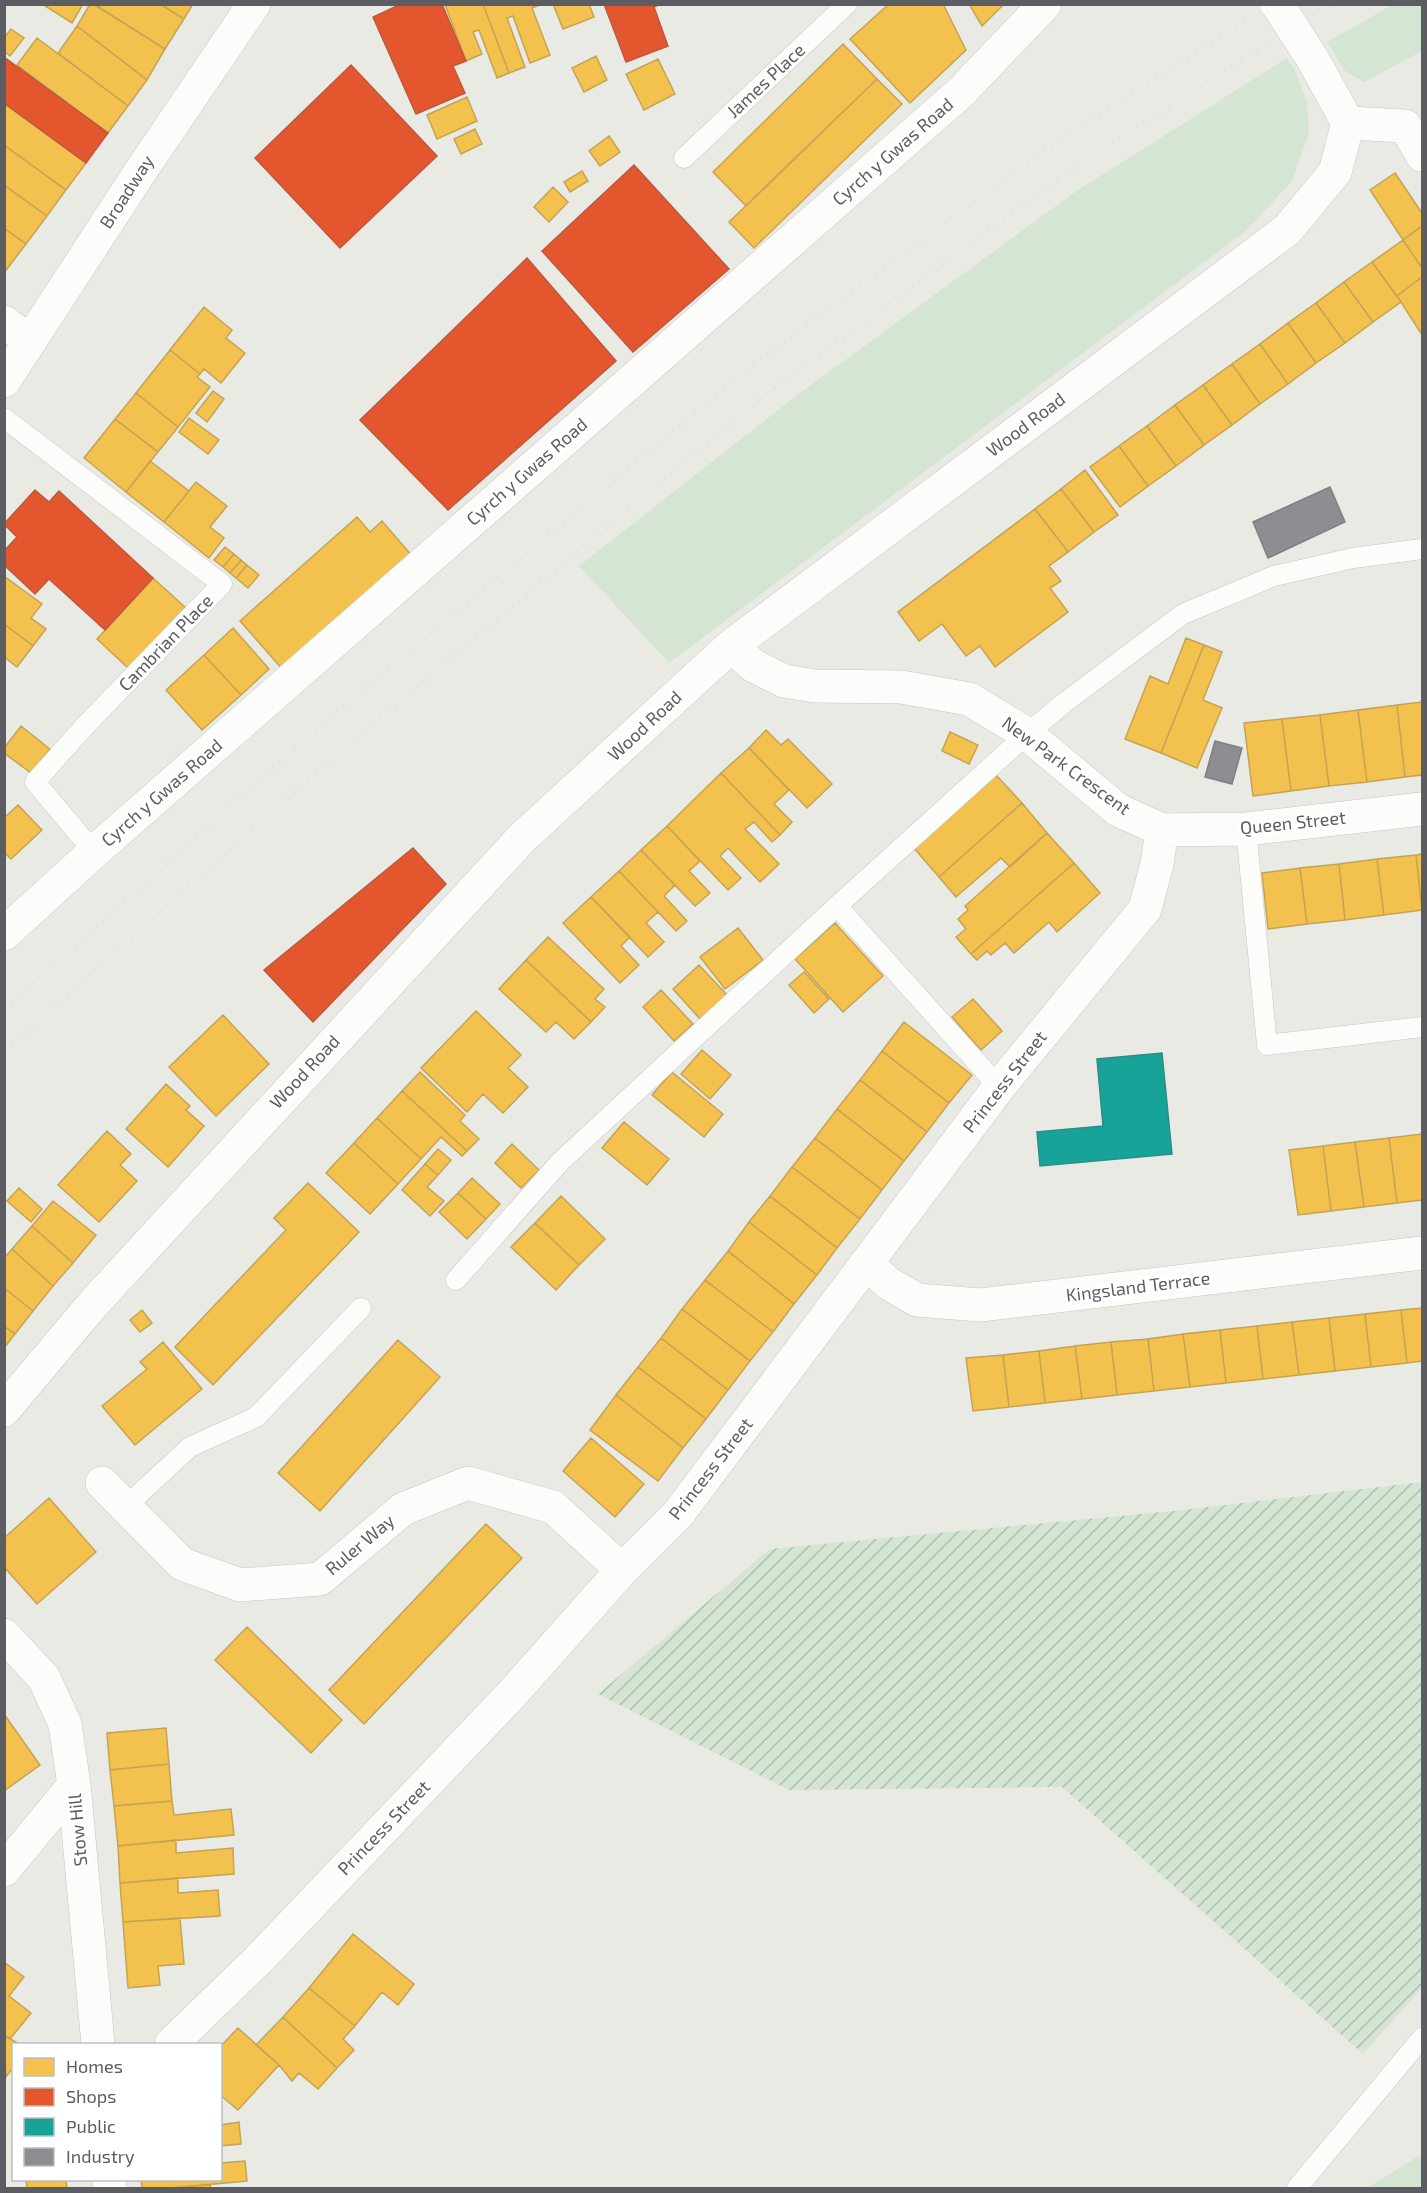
<svg xmlns="http://www.w3.org/2000/svg" width="1427" height="2193" font-family="'Exo 2',sans-serif">
	<defs>
		<pattern id="garden-furrows" width="10" height="10" patternUnits="userSpaceOnUse" patternTransform="scale(1.5)"><rect width="10" height="10" fill="#d4e5d3"/><path d="M-1 1l2-2M0 10L10 0M9 11l2-2" fill="none" stroke="#afbdaf"/></pattern>
	</defs>
	<rect width="100%" height="100%" fill="#eaeae5"/>
	<path fill="#d4e5d3" d="M1394,4l28,1v46l-58,31 -19,-11 -18,-29z
		M1287,58l7,11 13,33 2,31 -17,48 -46,50 -577,432 -90,-97 217,-170 279,-204z
		M1422,2154v34h-55z"/>
	<path fill="url(#garden-furrows)" d="M1422,1482v506l-59,66 -301,-267 -273,3 -191,-96 172,-145 403,-38z"/>
	<path fill="#f2c14e" stroke="#c5a354" stroke-width="1.5" d="M42,4h41l-11,19z
		M90,4h4l71,45 -18,31 -70,-54z
		M97,4h63l24,15 -19,30 -69,-43z
		M160,4h33l-9,15z
		M445,4h38l26,69 -12,5 -18,-48 -6,2 9,22 -16,7z
		M483,4h59l-10,4 18,47 -20,8 -17,-47 -6,2 18,49 -16,6z
		M553,4h36l5,13 -31,12z
		M889,4h54l23,46 -56,53 -60,-64z
		M969,4h35l-22,22z
		M77,26l70,54 -19,26 -70,-53z
		M11,29l13,9 -14,18 -6,-5v-13z
		M37,38l91,68 -20,27 -91,-68z
		M843,44l34,35 -131,127 -33,-34z
		M596,56l11,24 -23,12 -12,-24z
		M658,59l17,35 -31,16 -18,-36z
		M877,79l25,25 -148,144 -25,-26z
		M467,97l10,24 -40,18 -10,-24z
		M4,103l82,60 -20,27 -62,-45z
		M475,129l7,15 -21,10 -7,-15z
		M609,136l11,16 -20,14 -11,-15z
		M4,145l62,45 -19,26 -43,-31z
		M582,171l6,10 -18,11 -6,-10z
		M1395,173l27,40v13l-19,14 -33,-50z
		M4,185l43,31 -21,28 -22,-16z
		M553,187l15,15 -19,20 -15,-15z
		M1422,226v42l-19,-28z
		M4,228l22,16 -22,29z
		M1403,240l19,28v9l-25,19 -25,-34z
		M1372,262l29,40 -28,20 -29,-40z
		M1422,277v58l-25,-39z
		M1344,282l29,40 -28,21 -29,-40z
		M1316,303l29,40 -29,20 -28,-40z
		M204,307l28,23 -6,8 19,15 -24,30 -17,-14 -4,5 -30,-24z
		M1288,323l28,40 -28,21 -28,-40z
		M1260,344l28,40 -28,20 -28,-40z
		M170,350l30,24 -3,3 13,10 -32,40 -42,-34z
		M1232,364l28,40 -28,21 -29,-40z
		M1203,385l29,40 -28,20 -29,-40z
		M213,391l11,8 -17,23 -11,-9z
		M136,393l42,34 -20,25 -43,-33z
		M1175,405l29,40 -28,21 -29,-40z
		M189,418l30,22 -11,14 -29,-22z
		M115,419l43,33 -32,40 -42,-34z
		M1147,426l29,40 -28,20 -29,-40z
		M1119,446l29,40 -28,21 -30,-40z
		M150,461l39,30 -25,31 -38,-30z
		M1085,470l33,45 -24,17 -33,-43z
		M196,482l31,24 -17,21 14,11 -15,20 -45,-36z
		M1061,489l33,43 -26,20 -33,-43z
		M1035,509l33,43 -19,14 12,15 -11,7 18,24 -73,55 -15,-21 -14,10 -24,-32 -23,17 -21,-29z
		M357,517l13,15 12,-11 31,36 -130,113 -43,-49z
		M225,547l9,7 -11,13 -9,-7z
		M234,554l7,6 -11,13 -7,-6z
		M241,560l6,5 -11,13 -6,-5z
		M247,565l12,10 -11,13 -12,-10z
		M4,576l38,28 -11,14 15,11 -13,17 -29,-22z
		M153,578l33,30 -57,61 -32,-30z
		M4,624l29,22 -16,21 -13,-10z
		M233,628l36,41 -28,26 -37,-40z
		M1186,638l18,7 -43,108 -36,-14 25,-63 18,8z
		M1204,645l18,7 -19,48 19,8 -25,60 -36,-15z
		M204,655l37,40 -39,35 -36,-40z
		M1422,702v73l-17,2 -8,-72z
		M1397,705l8,72 -38,5 -9,-72z
		M1358,710l9,72 -38,4 -9,-71z
		M1320,715l9,71 -38,5 -9,-72z
		M1282,719l9,72 -38,5 -9,-73z
		M21,726l29,23 -19,24 -27,-20v-5z
		M766,730l15,15 7,-6 44,45 -25,24 -58,-60z
		M950,732l28,13 -9,19 -27,-13z
		M749,748l40,42 -15,14 18,18 -12,13 -59,-62z
		M721,773l59,62 -8,7 -18,-20 -9,7 34,35 -19,18 -32,-34 -8,8 21,22 -13,12 -61,-64z
		M995,774l27,29 -83,74 -26,-30z
		M1022,803l25,30 -37,34 -9,-9 -45,39 -17,-20z
		M18,805l24,25 -31,29 -7,-7v-34z
		M667,826l33,35 -11,10 21,22 -15,13 -54,-56z
		M1047,833l27,30 -103,91 -15,-17 10,-8 -8,-10 10,-9 -3,-4z
		M641,850l34,35 -11,11 23,25 -11,10 -57,-60z
		M1422,854v56l-6,-55z
		M1416,855l6,55 -38,5 -7,-56z
		M1377,859l7,56 -39,5 -6,-56z
		M1074,863l26,30 -43,39 -8,-10 -35,31 -9,-10 -14,12 -4,-4 -10,9 -6,-6z
		M1339,864l6,56 -38,4 -7,-56z
		M1300,868l7,56 -39,5 -6,-56z
		M619,871l39,41 -12,11 18,19 -16,15 -57,-60z
		M591,897l39,40 -9,9 18,19 -19,18 -57,-60z
		M835,923l48,53 -40,36 -48,-53z
		M738,928l25,32 -38,29 -25,-32z
		M548,937l56,52 -9,10 10,8 -14,15 -65,-62z
		M526,960l65,62 -17,17 -18,-17 -10,10 -47,-43z
		M699,965l29,31 -27,24 -28,-31z
		M804,972l25,27 -15,14 -25,-28z
		M661,990l32,34 -19,17 -31,-34z
		M973,999l29,32 -21,19 -29,-33z
		M476,1011l45,44 -13,13 20,19 -25,26 -20,-19 -16,18 -46,-44z
		M223,1015l46,49 -53,52 -47,-49z
		M904,1022l68,53 -23,28 -67,-52z
		M702,1050l29,25 -21,24 -29,-25z
		M882,1051l67,52 -22,29 -67,-52z
		M420,1072l45,43 -5,6 19,18 -12,12 -65,-60z
		M672,1072l51,42 -19,23 -52,-42z
		M860,1080l67,52 -23,29 -67,-52z
		M166,1084l24,22 -4,4 18,16 -36,41 -42,-38z
		M402,1091l65,60 -5,5 -21,-19 -20,22 -44,-41z
		M837,1109l67,52 -22,29 -67,-52z
		M377,1118l44,41 -23,25 -44,-41z
		M624,1122l45,37 -22,26 -45,-37z
		M107,1131l24,23 -11,11 17,16 -38,41 -41,-37z
		M1422,1134v66l-25,3 -8,-65z
		M815,1138l67,52 -22,29 -68,-52z
		M1389,1138l8,65 -33,4 -9,-65z
		M1355,1142l9,65 -33,4 -8,-65z
		M354,1143l44,41 -28,30 -44,-41z
		M512,1144l27,26 -18,18 -26,-25z
		M1323,1146l8,65 -33,4 -9,-65z
		M438,1149l13,11 -13,15 -13,-11z
		M425,1164l13,11 -11,12 17,14 -14,15 -28,-26z
		M792,1167l68,52 -23,29 -67,-52z
		M472,1178l28,26 -14,15 -28,-26z
		M308,1183l51,49 -146,153 -38,-38 111,-117 -12,-12z
		M19,1188l23,21 -11,13 -24,-21z
		M458,1193l28,26 -19,20 -28,-27z
		M561,1196l44,43 -26,26 -44,-42z
		M770,1196l67,52 -20,27 -68,-53z
		M53,1201l43,34 -23,28 -41,-37z
		M749,1222l68,53 -23,29 -66,-53z
		M535,1223l44,42 -23,25 -45,-43z
		M32,1226l41,37 -20,23 -41,-37z
		M12,1249l41,37 -20,25 -29,-23v-30z
		M728,1251l66,53 -21,28 -68,-52z
		M705,1280l68,52 -23,29 -68,-52z
		M4,1288l29,23 -18,23 -11,-8z
		M1422,1308v53l-15,2 -6,-53z
		M682,1309l68,52 -22,29 -67,-52z
		M142,1310l10,13 -12,9 -10,-12z
		M1401,1310l6,53 -36,4 -6,-53z
		M1365,1314l6,53 -36,4 -6,-53z
		M1329,1318l6,53 -36,4 -7,-53z
		M1292,1322l7,53 -36,4 -6,-53z
		M4,1326l11,8 -11,14z
		M1257,1326l6,53 -37,4 -6,-53z
		M1220,1330l6,53 -36,4 -7,-53z
		M1183,1334l7,53 -36,4 -6,-52z
		M661,1338l67,52 -22,29 -68,-52z
		M1148,1339l6,52 -37,4 -6,-53z
		M398,1340l42,37 -120,134 -42,-38z
		M163,1342l39,47 -67,56 -33,-39 45,-37 -7,-7z
		M1111,1342l6,53 -35,4 -7,-53z
		M1075,1346l7,53 -37,4 -6,-52z
		M1039,1351l6,52 -36,4 -6,-52z
		M1003,1355l6,52 -36,4 -7,-53z
		M638,1367l68,52 -23,29 -67,-53z
		M616,1395l67,53 -25,33 -68,-51z
		M591,1438l53,46 -29,33 -52,-46z
		M49,1498l47,54 -59,52 -33,-37v-29z
		M486,1524l36,34 -158,166 -35,-34z
		M247,1627l95,93 -31,33 -96,-93z
		M4,1714l36,51 -36,26z
		M166,1728l3,36 -59,6 -3,-37z
		M169,1764l3,37 -58,5 -4,-36z
		M172,1801l2,14 57,-6 3,26 -116,11 -4,-40z
		M176,1840v13l57,-5 1,26 -114,9 -2,-37z
		M178,1878v15l40,-3 2,26 -97,6 -3,-39z
		M180,1918l4,46 -26,2 2,19 -32,3 -5,-66z
		M353,1934l61,50 -16,21 -16,-13 -27,34 -46,-38z
		M4,1962l20,15 -15,19 22,17 -21,26 -6,-4z
		M309,1988l46,38 -12,13 11,11 -17,18 -54,-51z
		M283,2017l54,51 -19,21 -19,-16 -7,8 -13,-16 -23,-20z
		M238,2028l41,37 -41,45 -18,-15v-48z
		M4,2035l15,9h-5v22l-8,11z
		M239,2122l2,22 -21,2v-21z
		M245,2161l2,20 -77,7h-28l-1,-8h79v-17z
		M66,2180l1,8h-40l-1,-7z
		M210,2185l1,3h-41z"/>
	<path fill="#e4572e" stroke="#bb593e" stroke-width="1.5" d="M401,4h41l24,57 -13,5 12,27 -49,21 -43,-97z
		M604,4h56l-6,3 14,39 -42,16z
		M4,57l104,76 -22,30 -82,-60z
		M351,65l86,91 -97,92 -85,-90z
		M634,165l95,104 -96,83 -91,-101z
		M527,258l89,103 -168,149 -88,-90z
		M35,490l14,12 10,-11 94,87 -48,52 -56,-51 -14,15 -31,-29v-14l13,-14 -13,-13z
		M413,848l33,36 -133,138 -49,-52z"/>
	<path fill="#17a398" stroke="#2b8e88" stroke-width="1.5" d="M1162,1053l10,101 -132,12 -3,-34 66,-6 -6,-67z"/>
	<path fill="#8d8d92" stroke="#7e7f84" stroke-width="1.5" d="M1330,487l15,35 -77,36 -15,-36z
		M1215,741l27,7 -10,36 -27,-7z"/>
	<g fill="none" stroke-linecap="round" stroke-linejoin="round">
		<defs>
			<path id="service" d="M684,158l163,-154
				M4,418l218,166 -138,143 -49,55 59,70
				M1246,829l21,216 155,-18
				M837,906l162,181
				M456,1280l104,-118 277,-256 190,-172 37,-31 119,-89 91,-38 79,-18 69,-9
				M126,1506l64,-59 66,-30 105,-109
				M1297,2188l125,-150"/>
			<path id="minor" d="M1312,58l36,65
				M1348,123l57,3 17,29
				M4,322l26,19
				M731,646l23,20 30,15 31,5 86,1 68,12 58,35 91,76 44,20 84,-1 176,-20
				M4,934l90,-82 866,-759 85,-89
				M866,1263l22,20 29,17 63,5 442,-52
				M4,1410l89,-106 429,-466 209,-192 556,-416 48,-58 13,-49
				M102,1483l80,81 58,21 80,-6 83,-70 65,-26 85,24 69,63
				M4,1635l40,43 21,46 9,61 24,259
				M4,1870l70,-85
				M171,2044l87,-84 253,-265 111,-125 56,-56 321,-427 146,-178 12,-45 5,-34
				M109,2180l1,8"/>
			<path id="secondary" d="M4,381l136,-209 114,-168"/>
		</defs>
		<use href="#service" stroke="#c6c6c6" stroke-width="21"/>
		<use href="#minor" stroke="#c6c6c6" stroke-width="34"/>
		<use href="#secondary" stroke="#c6c7c7" stroke-width="34"/>
		<use href="#service" stroke="#fcfcfb" stroke-width="20"/>
		<use href="#minor" stroke="#fcfcfb" stroke-width="33"/>
		<use href="#secondary" stroke="#fcfcfb" stroke-width="33"/>
		<path stroke="#e2e2e2" stroke-width="4.5" stroke-dasharray="1.5 8" stroke-linecap="butt" d="M4,1010l314,-282 427,-357 313,-231 213,-136
			M4,1052l335,-300 426,-357 311,-229 254,-162"/>
		<defs>
			<path id="minor-bridge" d="M1277,4l35,54"/>
		</defs>
		<use href="#minor-bridge" stroke="#c6c6c6" stroke-width="34" stroke-linecap="butt"/>
		<use href="#minor-bridge" stroke="#fcfcfb" stroke-width="33"/>
	</g>
	<g text-anchor="middle" stroke-width="6" stroke-linejoin="round" paint-order="stroke">
		<g font-size="18" fill="#5b5d62" stroke="#fff">
			<text transform="translate(766 81) rotate(-43)" y="6">James Place</text>
			<text transform="translate(893 152) rotate(-41)" y="6">Cyrch y Gwas Road</text>
			<text transform="translate(127 192) rotate(-57)" y="6">Broadway</text>
			<text transform="translate(1026 425) rotate(-37)" y="6">Wood Road</text>
			<text transform="translate(527 472) rotate(-41)" y="6">Cyrch y Gwas Road</text>
			<text transform="translate(166 643) rotate(-46)" y="6">Cambrian Place</text>
			<text transform="translate(645 726) rotate(-43)" y="6">Wood Road</text>
			<text transform="translate(1066 766) rotate(36)" y="6">New Park Crescent</text>
			<text transform="translate(162 793) rotate(-41)" y="6">Cyrch y Gwas Road</text>
			<text transform="translate(1293 823) rotate(-6)" y="6">Queen Street</text>
			<text transform="translate(305 1072) rotate(-47)" y="6">Wood Road</text>
			<text transform="translate(1005 1082) rotate(-52)" y="6">Princess Street</text>
			<text transform="translate(1138 1287) rotate(-7)" y="6">Kingsland Terrace</text>
			<text transform="translate(711 1469) rotate(-52)" y="6">Princess Street</text>
			<text transform="translate(360 1545) rotate(-40)" y="6">Ruler Way</text>
			<text transform="translate(384 1828) rotate(-46)" y="6">Princess Street</text>
			<text transform="translate(78 1830) rotate(-95)" y="6">Stow Hill</text>
		</g>
	</g>
	<rect width="1427" height="2193" fill="none" stroke="#5b5d62" stroke-width="12"/>
	<rect x="12" y="2043" width="210" height="138" fill="#ffffff" stroke="#bdbec0" stroke-width="1.5"/>
	<rect x="24" y="2058" width="30" height="18" fill="#f2c14e" stroke="#bdbec0" stroke-width="1.5"/>
	<text x="66" y="2073" font-size="18" fill="#5b5d62">Homes</text>
	<rect x="24" y="2088" width="30" height="18" fill="#e4572e" stroke="#bdbec0" stroke-width="1.5"/>
	<text x="66" y="2103" font-size="18" fill="#5b5d62">Shops</text>
	<rect x="24" y="2118" width="30" height="18" fill="#17a398" stroke="#bdbec0" stroke-width="1.5"/>
	<text x="66" y="2133" font-size="18" fill="#5b5d62">Public</text>
	<rect x="24" y="2148" width="30" height="18" fill="#8d8d92" stroke="#bdbec0" stroke-width="1.5"/>
	<text x="66" y="2163" font-size="18" fill="#5b5d62">Industry</text>
</svg>
